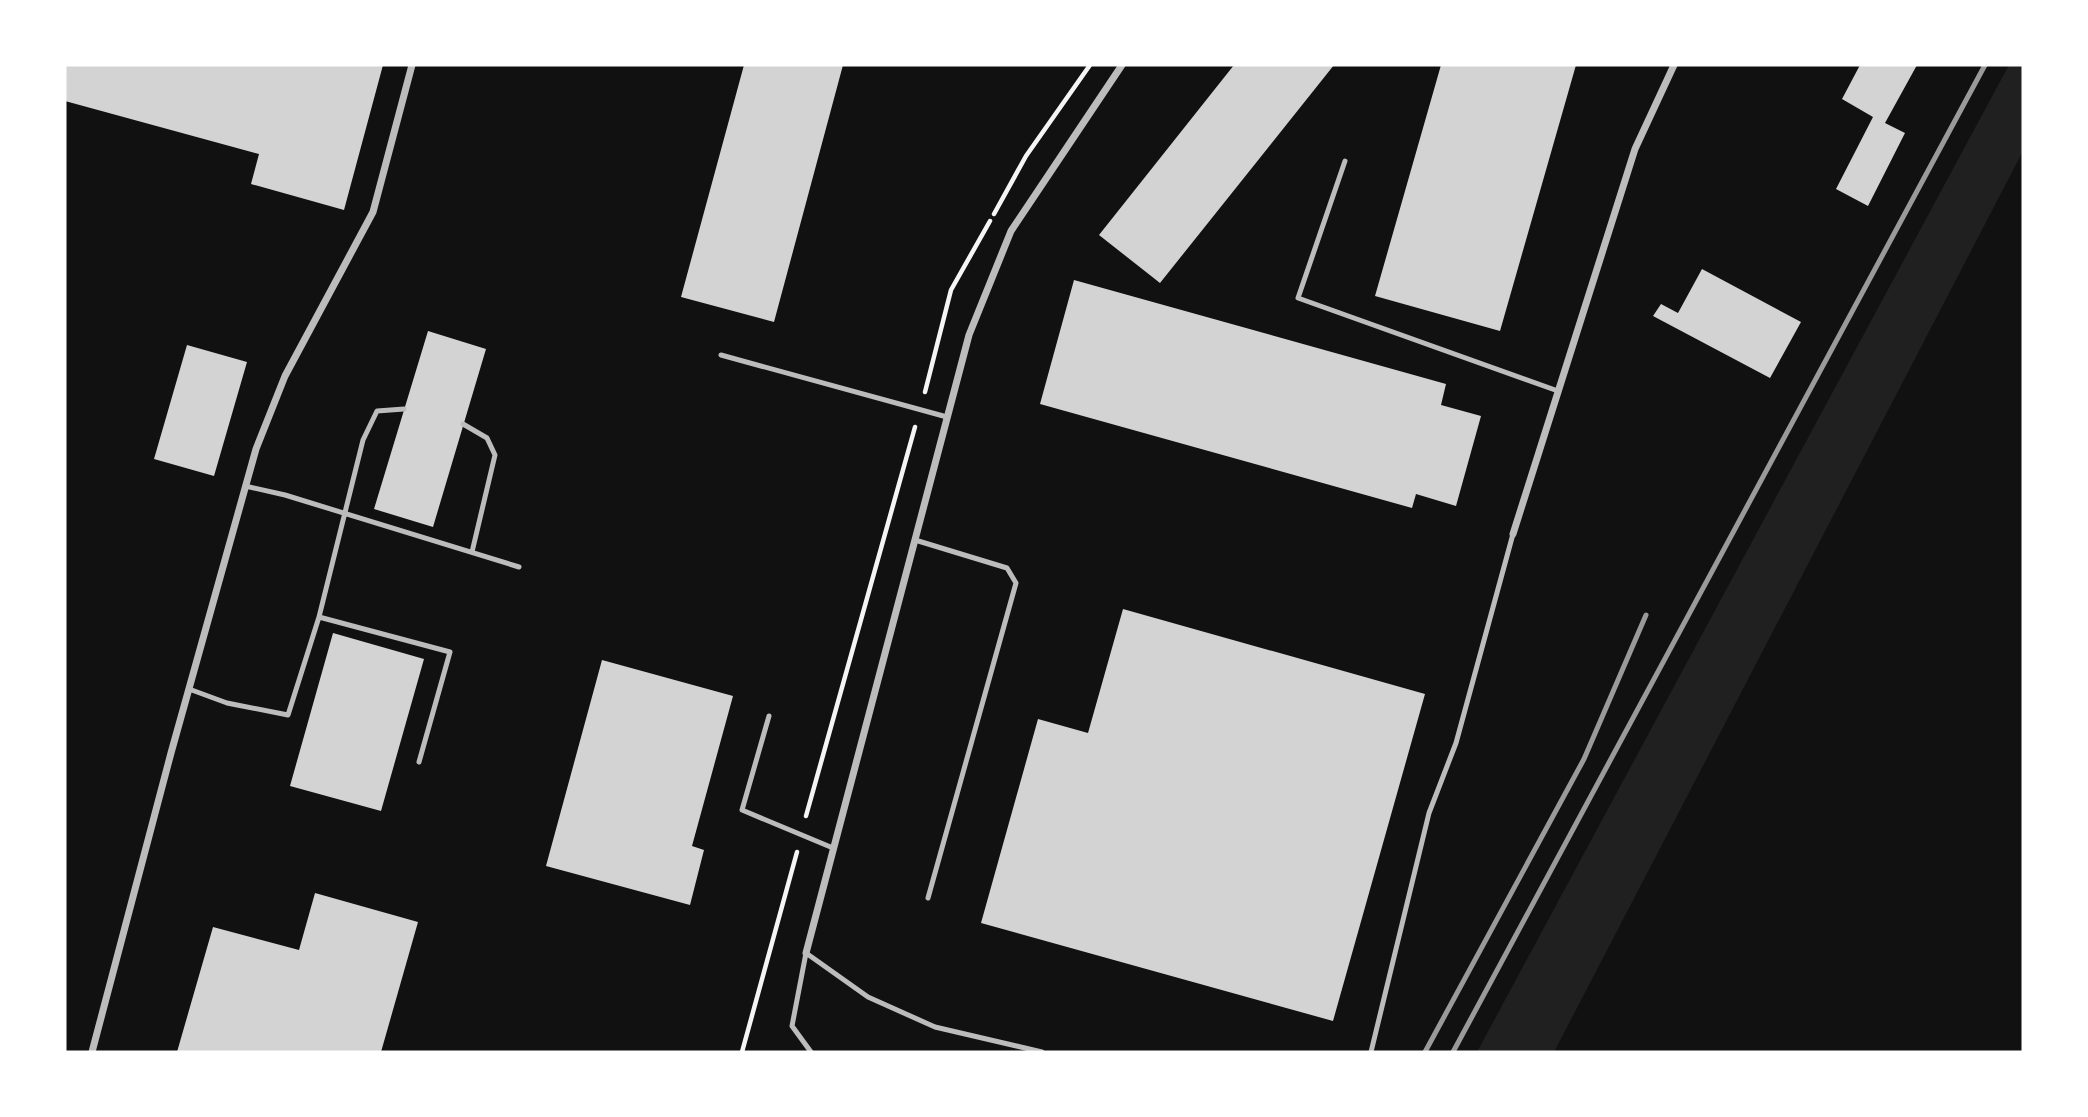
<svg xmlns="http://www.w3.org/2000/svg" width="2088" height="1117" font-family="'DejaVu Sans',sans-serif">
	<rect width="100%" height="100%" fill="#111"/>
	<path fill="#202020" d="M2009,65h14v86l-469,901h-77z"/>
	<path fill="#d3d3d3" d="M65,65h318l-39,145 -93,-26 8,-30 -194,-53z
		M744,65h99l-69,257 -93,-25z
		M1234,65h100l-174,218 -61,-48z
		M1441,65h135l-76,266 -125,-35z
		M1860,65h57l-32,58 20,10 -37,73 -32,-17 37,-72 -31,-18z
		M1702,269l99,53 -31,56 -117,-62 8,-12 17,9z
		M1074,280l372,104 -5,21 40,11 -25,90 -40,-12 -4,14 -372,-104z
		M428,331l58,18 -53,178 -59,-18z
		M187,345l60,17 -33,114 -60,-17z
		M1123,609l302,85 -92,327 -352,-98 57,-204 50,14z
		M333,633l91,26 -43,152 -91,-25z
		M602,660l131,36 -41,150 12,4 -14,55 -144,-39z
		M315,893l103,29 -37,130h-204l36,-125 86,23z"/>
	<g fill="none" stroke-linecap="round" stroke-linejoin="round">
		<path stroke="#f5f5f5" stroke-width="4.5" d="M994,214l32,-58 64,-91
			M925,392l26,-102 39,-69
			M806,816l109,-389
			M742,1052l55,-200"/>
		<path stroke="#bcbcbc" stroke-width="5" d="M1345,161l-47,137 260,93
			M721,355l226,62
			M463,424l24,14 8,17 -23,97
			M245,486l40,9 234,72
			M915,540l92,28 9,15 -88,315
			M319,617l131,35 -31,110
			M189,689l38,14 61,12 31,-98 44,-177 14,-29 27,-2
			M769,716l-27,94 91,38
			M811,1052l-19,-26 14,-73 62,44 67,30 107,25
			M1371,1052l58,-239 27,-70 57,-209"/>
		<path stroke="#bcbcbc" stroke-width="7" d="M1513,534l122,-385 39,-84
			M806,953l163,-618 42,-104 111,-166
			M92,1052l79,-299 85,-304 29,-73 88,-164 39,-147"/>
		<path stroke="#9a9a9a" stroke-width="5" d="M1425,1052l159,-293 62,-144
			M1453,1052l532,-987"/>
	</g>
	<rect width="2088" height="1117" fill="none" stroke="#ffffff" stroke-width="133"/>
</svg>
